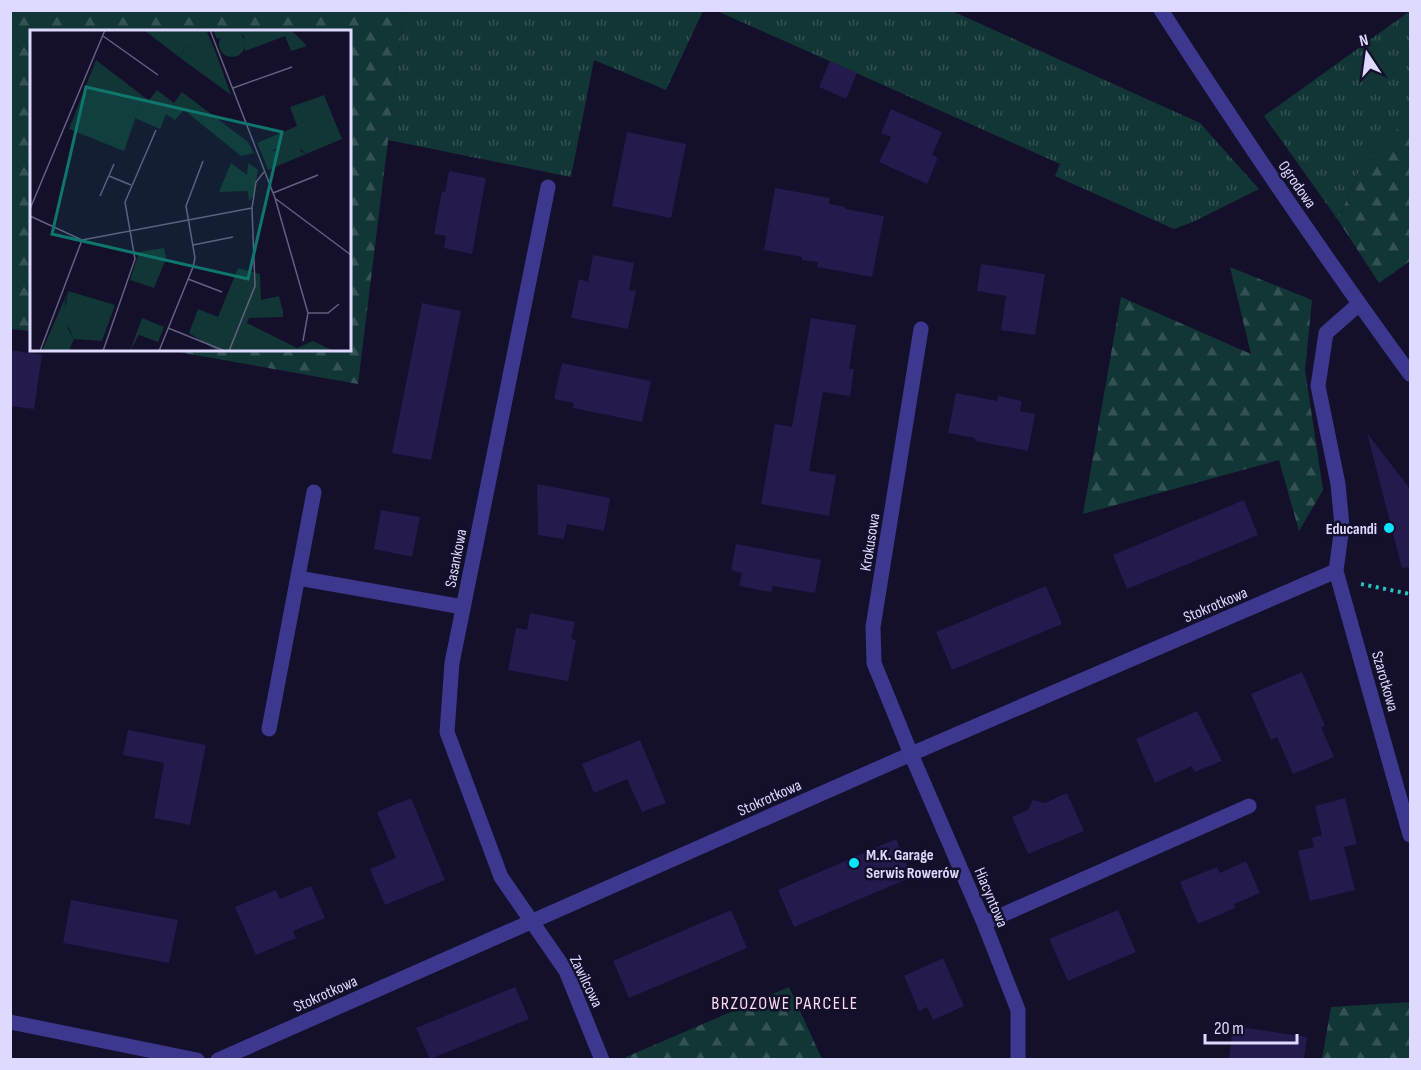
<svg xmlns="http://www.w3.org/2000/svg" width="1421" height="1070" font-family="'Sofia Sans Condensed',sans-serif">
	<defs>
		<pattern id="grass-tufts" width="24" height="20" patternUnits="userSpaceOnUse" patternTransform="scale(1.5)"><rect width="24" height="20" fill="#123635"/><path d="M3 7l-1-3M5 7V3M7 7l1-3M15 17l-1-3M17 17v-4M19 17l1-3" fill="none" stroke="#345253"/></pattern>
		<pattern id="forest-firs" width="22" height="20" patternUnits="userSpaceOnUse" patternTransform="scale(1.5)"><rect width="22" height="20" fill="#123635"/><path d="M5 1l3.5 6h-7zM16 11l3.5 6h-7z" fill="#345253"/></pattern>
	</defs>
	<rect width="100%" height="100%" fill="#140f2b"/>
	<path fill="url(#grass-tufts)" d="M404,11h299l-37,79 -72,-30 -23,117 -183,-37z
		M717,11h235l248,112 59,66 -66,33 -19,7 -119,-53 5,-12z
		M1410,11v109l-17,12 -34,39 -21,49 -74,-104z"/>
	<path fill="url(#forest-firs)" d="M11,10l393,1 -46,373 -191,-34h183v-318h-318l-1,299 -20,-2z
		M1410,120v141l-31,22 -41,-63 21,-49 34,-39z
		M1230,267l82,33 -7,70 18,120 -24,41 -20,-71 -196,54 38,-217 130,57z
		M789,987l33,72h-195l-1,-2z
		M1410,1002v57h-88l9,-52z"/>
	<path fill="#251a4d" d="M830,61l27,12 -11,26 -27,-12z
		M891,109l51,23 -10,23 6,3 -11,26 -48,-22 12,-25 -10,-4z
		M627,132l59,12 -15,74 -59,-12z
		M449,171l37,7 -14,76 -28,-6 2,-12 -12,-2 8,-43 3,1z
		M775,188l55,10 -1,6 16,3v2l39,7 -12,61 -55,-10 1,-5 -16,-2v-3l-38,-7z
		M593,255l41,8 -5,27 7,1 -8,38 -57,-11 8,-39 9,3z
		M981,264l64,10 -10,61 -34,-5 5,-34 -29,-5z
		M422,303l39,8 -30,149 -39,-7z
		M811,318l45,7 -7,44h5l-4,27 -27,-4 -14,79 27,4 -7,41 -68,-12 14,-80 17,3z
		M10,350l32,5 -8,54 -24,-3z
		M562,363l89,18 -9,41 -69,-14 1,-5 -20,-4z
		M956,393l41,8 1,-5 24,5 -2,10 15,3 -7,37 -53,-10v-3l-27,-5z
		M1367,433l43,56v78l-8,1z
		M537,484l73,14 -6,33 -37,-7 -3,15 -26,-4z
		M1244,500l14,35 -131,54 -14,-34z
		M381,510l39,7 -8,40 -38,-8z
		M736,544l85,16 -6,33 -42,-7 -2,6 -32,-6 3,-13 -11,-3z
		M1046,586l16,38 -110,46 -16,-38z
		M530,613l45,9 -4,17 5,1 -8,41 -60,-11 8,-42 11,2z
		M1302,672l23,54 -4,1 13,30 -41,17 -16,-37 -6,3 -20,-46z
		M1197,711l25,50 -27,11 -3,-6 -37,17 -19,-44z
		M128,730l78,15 -16,80 -36,-7 10,-55 -41,-8z
		M640,740l26,63 -24,9 -15,-33 -33,14 -12,-29z
		M1067,793l17,38 -56,23 -16,-37 16,-7 5,-10 12,3z
		M411,798l34,82 -60,25 -15,-36 26,-11 -19,-46z
		M1345,798l12,46 -13,3 11,43 -45,11 -12,-50 16,-4 -2,-9 10,-3 -7,-29z
		M896,839l16,38 -118,50 -16,-37z
		M1246,861l14,32 -26,11 1,4 -37,16 -18,-42 37,-15 3,6z
		M311,886l14,32 -32,13 3,7 -40,17 -21,-48 41,-17 4,9z
		M71,900l107,20 -9,43 -106,-20z
		M731,910l16,38 -118,50 -16,-37z
		M1118,910l18,42 -68,29 -19,-42z
		M943,958l21,48 -31,14 -6,-13 -8,4 -15,-35z
		M515,987l14,32 -99,40 -14,-31z
		M1233,1026l74,11 -3,22h-75z"/>
	<g fill="none" stroke-linecap="round" stroke-linejoin="round">
		<path stroke="#2ac3bb" stroke-width="4" stroke-dasharray="3 4.5" stroke-linecap="butt" d="M1361,584l49,10"/>
		<path stroke="#3c388d" stroke-width="15" d="M1161,10c80,124 162,245 249,364
			M548,187l-96,476 -5,69 54,145 65,94 36,89
			M1359,304l-33,29 -8,53 20,98 4,42 -6,45 74,264
			M921,329l-48,298 1,36 37,91 73,169 34,87v50
			M298,578l165,29
			M269,729l45,-237
			M984,923l265,-117
			M10,1022l187,38
			M218,1060l693,-306 425,-183"/>
	</g>
	<g fill="#06e5ff" stroke="#140f2b" stroke-width="2">
		<circle cx="1389" cy="528" r="6"/>
		<circle cx="854" cy="863" r="6"/>
	</g>
	<g text-anchor="middle" stroke-width="5" stroke-linejoin="round" paint-order="stroke">
		<g font-size="16" fill="#dedaff" stroke="#140f2b">
			<text transform="translate(1298 184) rotate(55)" y="6">Ogrodowa</text>
			<text transform="translate(869 542) rotate(-81)" y="6">Krokusowa</text>
			<text transform="translate(455 558) rotate(-79)" y="6">Sasankowa</text>
			<text transform="translate(1215 604) rotate(-23)" y="6">Stokrotkowa</text>
			<text transform="translate(1386 681) rotate(74)" y="6">Szarotkowa</text>
			<text transform="translate(769 797) rotate(-24)" y="6">Stokrotkowa</text>
			<text transform="translate(992 897) rotate(67)" y="6">Hiacyntowa</text>
			<text transform="translate(587 981) rotate(64)" y="6">Zawilcowa</text>
			<text transform="translate(325 993) rotate(-24)" y="6">Stokrotkowa</text>
		</g>
		<g font-size="16" font-weight="bold" fill="#dedaff" stroke="#140f2b" text-anchor="end">
			<text x="1377" y="534">Educandi</text>
			<text x="866" y="860" text-anchor="start">M.K. Garage<tspan x="866" dy="18">Serwis Rowerów</tspan></text>
		</g>
		<g font-size="18" letter-spacing="1.5" fill="#ffdcf2" stroke="#140f2b">
			<text x="785" y="1009">BRZOZOWE PARCELE</text>
		</g>
	</g>
	<g transform="translate(30 30)">
		<rect width="321" height="321" fill="#140f2b"/>
		<path d="M114,0h62l8,18 -7,-6h-10l-10,4 -8,11zM183,0h78l16,16 -16,5 -6,-15 -40,15 -1,-15 -8,-4 -19,7zM127,60l17,13 8,-11 66,50 6,11 -13,3 -57,-46 -9,10 -9,-6 -6,15 -25,-11 8,-22 6,4zM294,65l18,44 -36,15 -4,-4 -28,-1 -10,10 -7,-16 40,-17 -7,-19zM38,261l-3,11 3,27 6,10 -5,12h-27z" fill="#123635"/>
		<path d="M189 14a13 13 0 1 1 26 0a13 13 0 1 1-26 0ZM167,12h10l7,6 17,47 -52,-38 8,-11zM66,30l47,36 -19,55 -55,-22zM260,115l16,9 -38,16 -4,-11 4,-6zM201,133l16,12 1,-12 10,7 -5,26 -4,5 -1,-10 -29,1zM134,218l2,11 -12,29 -24,-8 9,-28zM208,238l22,6 1,26 18,-4 4,16v5l-34,1 -2,5 50,25 16,-7 21,10h-117l-28,-18 9,-24 20,8zM38,261l47,14 -13,36 -28,-2 -10,-22zM112,288l22,9 -6,15 -19,-7 -9,16z" fill="#123635"/>
		<path fill="none" stroke="#656080" stroke-width="1.5" d="M180,0l65,168 33,115 -5,28M73,6l55,39M203,58l59,-21M79,146l22,9M243,163l45,-18M70,166l14,-32M246,169l75,56M0,179l75,-179M0,186l52,24 170,-32M163,215l40,-8M158,249l34,13M278,283h20l11,-9M138,298l57,23M10,321l42,-111M73,321l32,-92 -10,-57 31,-72M129,321l34,-84 2,-9 -9,-52 17,-45M199,321l26,-65 -3,-78 4,-26 8,-10"/>
		<path fill="#0f766e" fill-opacity="0.15" stroke="#0f766e" stroke-width="3" d="M56,57l196,45 -34,147 -196,-45z"/>
		<rect width="321" height="321" fill="none" stroke="#dedaff" stroke-width="3"/>
	</g>
	<rect width="1421" height="1070" fill="none" stroke="#dedaff" stroke-width="24"/>
	<g transform="translate(1367 54) rotate(347)" stroke="#140f2b" stroke-width="4.5" paint-order="stroke">
	<path d="M0-4.5L10 22L0 15L-10 22Z" fill="#dedaff"/>
	<text y="-9" font-size="16" font-weight="bold" text-anchor="middle" fill="#dedaff">N</text>
	</g>
	<path d="M1205 1034v9h92v-9" fill="none" stroke="#dedaff" stroke-width="3"/>
	<text x="1214" y="1034" font-size="18" fill="#dedaff" stroke="#140f2b" stroke-width="4.5" paint-order="stroke">20 m</text>
</svg>
